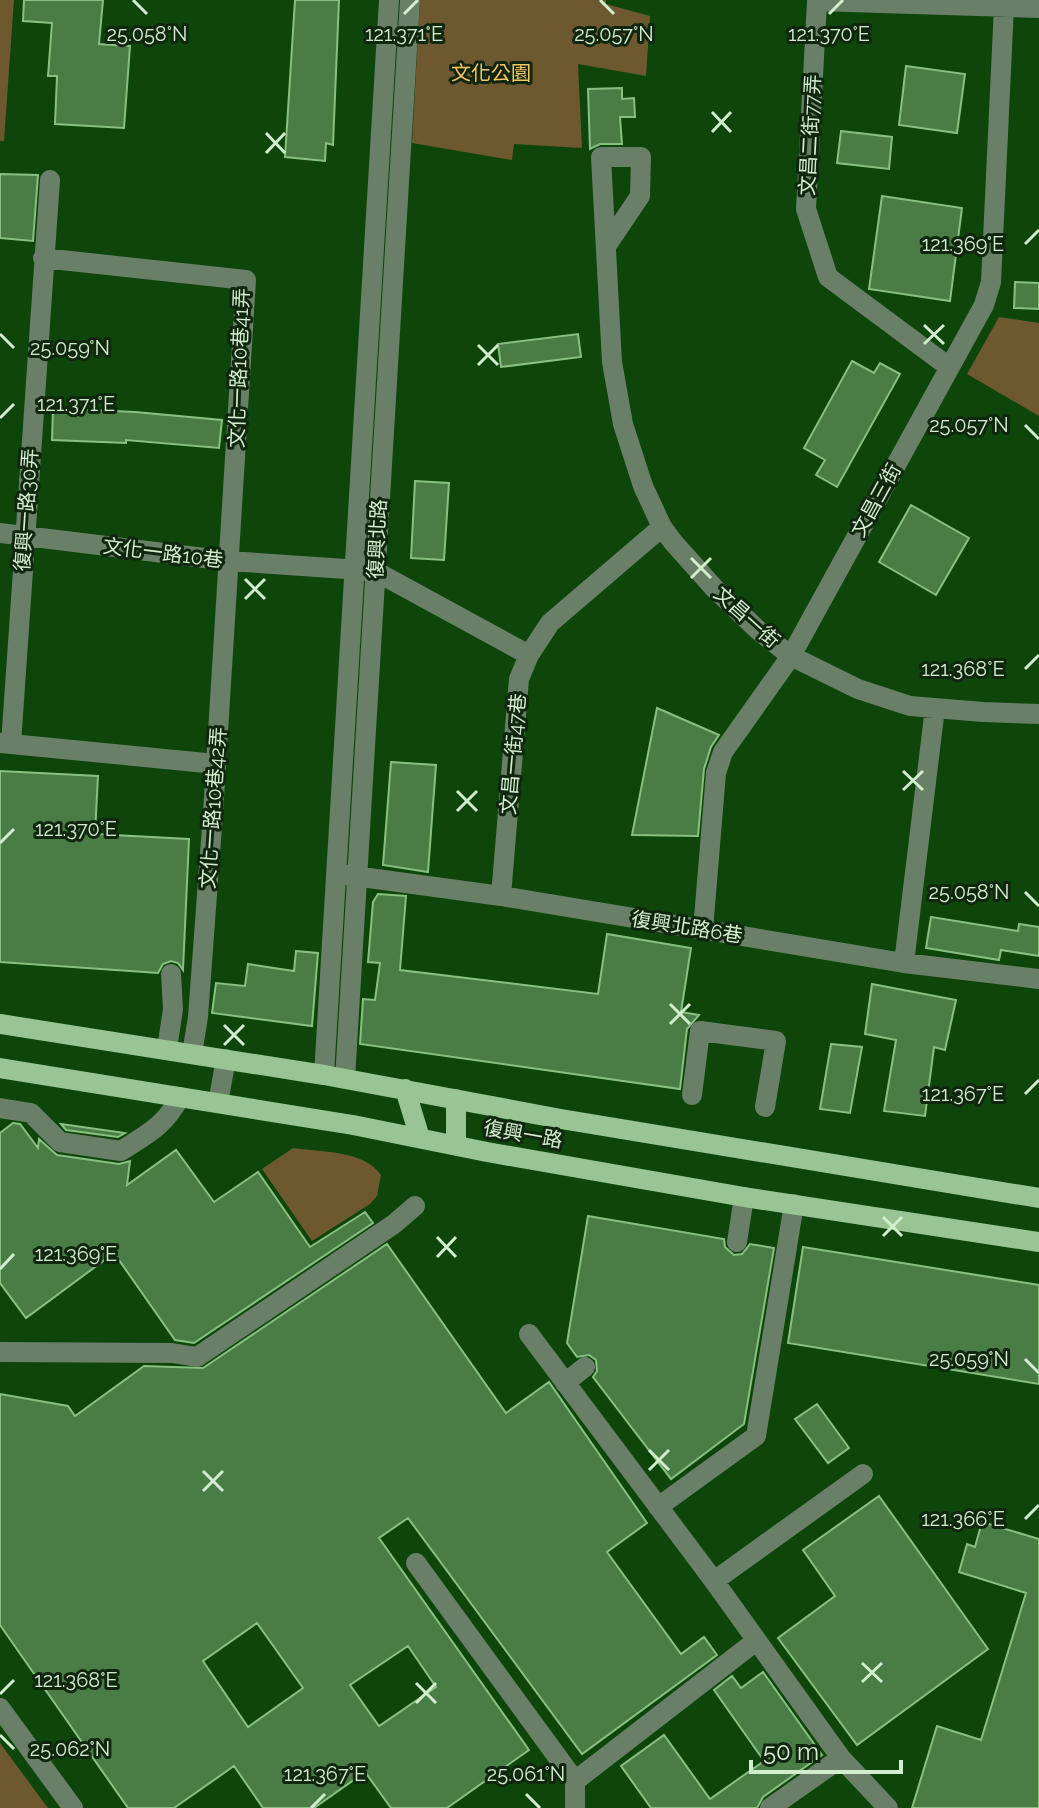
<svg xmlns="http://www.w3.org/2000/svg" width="1039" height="1808" font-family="Raleway,'Noto Sans TC',sans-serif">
	<rect width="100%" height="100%" fill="#0d450a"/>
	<path fill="#6d5830" d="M0,0h14l-10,141h-4z
		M420,0h186v4l44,12 -4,60 -68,-12 4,84 -68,-4 -2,16 -100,-17z
		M999,317l40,6v93l-72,-42z
		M293,1148c27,4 71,2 88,27l-4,21 -7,8 -58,37 -50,-72z
		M0,1743l48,65h-48z"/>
	<path fill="#4a7c46" stroke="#88c082" stroke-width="2" fill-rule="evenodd" d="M24,0h79l-4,44 31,2 -6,82 -69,-4 2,-48h-9l4,-53 -29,-2z
		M295,0h44l-6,145 -7,-2 -1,18 -40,-4z
		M906,66l59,8 -8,59 -58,-8z
		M622,88v11l12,-1 1,19h-15l2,27h-22l-10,5 -2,-60z
		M841,131l51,6 -3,32 -52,-6z
		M0,174l38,1 -5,66 -33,-3z
		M882,196l80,12 -12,93 -81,-12z
		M1015,282l24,1v26l-25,-1z
		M578,334l3,23 -80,10 -3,-23z
		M852,361l22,12 6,-10 20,11 -63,113 -21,-12 9,-15 -21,-12z
		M53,408l82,4 87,8 -3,28 -93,-8v3l-74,-3z
		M415,481l34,2 -5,77 -33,-2z
		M911,505l58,33 -33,57 -57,-33z
		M657,708l62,27 -8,12 -7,22 -6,67 -66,-1z
		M391,762l45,3 -8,107 -45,-7z
		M0,771l98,5 -3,58 94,5 -6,131 -5,-7 -7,-2 -8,3 -5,9 -158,-11z
		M378,894l28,2 -6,74 198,24 9,-60 84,14 -10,64 18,3 -12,14 -7,60 -320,-45 3,-45 12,1 5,-37 -12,-1 5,-60z
		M931,917l87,14 1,-7 20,3v29l-38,-6 -2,10 -73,-12z
		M296,951l22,2 -6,73 -100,-13 4,-30 29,3 3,-22 46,7z
		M872,984l84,16 -11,50 -11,-3 -9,69 -41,-5 12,-71 -31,-6z
		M831,1044l31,3 -12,66 -30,-4z
		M13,1123l7,1 18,24 1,-9 18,16 62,9 11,-3 -3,24 49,-35 38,52 44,-30 52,75 55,-35 8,11 -179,120 -19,-3 -61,-87 -88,65 -26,-35v-150z
		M61,1124l64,9 -7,4 -52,-7z
		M588,1216l136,23 1,8 9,8 8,-1 8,-10 24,4 -30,176 -73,55 -78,-102 4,-6 -1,-11 -7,-5 -12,2 -10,-14z
		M387,1244l119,169 43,-31 98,141 -40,29 74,102 23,-17 13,18 -135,99 -174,-236 -29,20 150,212 -82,58h-56l-26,-36 -51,36h-51l-29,-42 -60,42h-46l-128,-183v-231l68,12 7,10 69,-50 59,2zM257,1623l46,65 -55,39 -45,-66zM408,1646l28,41 -57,39 -29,-41z
		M803,1247l236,38v99l-251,-41z
		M817,1404l32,44 -21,15 -33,-44z
		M879,1496l109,153 -131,96 -79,-107 57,-42 -32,-46z
		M982,1522l57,17v269h-127l25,-82 44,14 45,-147 -67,-21 8,-28 8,3z
		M763,1672l59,83 -59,42 -6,11h-106l-30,-42 43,-31 46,64 54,-38 -50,-71 18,-14 9,12z"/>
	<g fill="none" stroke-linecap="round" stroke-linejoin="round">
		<path stroke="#697f67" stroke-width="20" d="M607,245l33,-49 1,-39h-40l11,205 11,62 20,62 19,41 11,15 42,47 43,41 33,26 67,33 52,17 73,6 56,2
			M43,258l203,22 -33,533 -15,204 -6,37
			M949,367l-121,-90 -22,-68 11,-208 222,7
			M0,533l229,28 146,10 154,84
			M1,743l215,21
			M11,744l39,-564
			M347,875l154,21 403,67 135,16
			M501,896l18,-217 10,-24 21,-32 112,-96
			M703,930l13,-157 7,-21 68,-96 193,-351 7,-23 13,-276
			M904,963l31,-255
			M167,1049l6,-40 -2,-35
			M324,1075l65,-1075
			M345,1079l65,-1079
			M692,1095l8,-64 76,10 -11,66
			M218,1103l8,-44
			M0,1108l31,5 29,29 61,9c26,-17 44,-25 59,-54
			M737,1242l7,-45
			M529,1334l185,247 127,177 47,50
			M0,1352l172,1 25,4 197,-133 21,-18
			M565,1383l20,-16
			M658,1507l98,-71 38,-232
			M416,1563l159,218
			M714,1581l149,-107
			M0,1708l73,100
			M575,1808v-27l181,-140
			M770,1808l71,-50"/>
		<path stroke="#98c593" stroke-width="20" d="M0,1024l324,51 237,44 478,79
			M0,1068l353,57 134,27 257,45 295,45
			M405,1089l15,49
			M456,1099v47"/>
	</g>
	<path fill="none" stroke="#d2eecf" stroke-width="3" d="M133,0l14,14M600,0l14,14M404,14l14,-14M829,14l14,-14M712,112l19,20M712,132l19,-20M266,133l19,20M266,153l19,-20M1025,244l14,-14M924,325l20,19M0,334l14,14M924,344l20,-19M478,345l20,20M478,365l20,-20M0,418l14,-14M1025,425l14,14M691,558l20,20M691,578l20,-20M245,579l20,20M245,599l20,-20M1025,669l14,-14M903,771l20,19M903,790l20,-19M457,791l20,20M457,811l20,-20M0,843l14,-14M1025,892l14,14M670,1004l20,20M670,1024l20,-20M224,1025l20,20M224,1045l20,-20M1025,1094l14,-14M883,1217l19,19M883,1236l19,-19M437,1237l19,20M437,1257l19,-20M0,1269l14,-15M1025,1359l14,14M649,1450l20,20M649,1470l20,-20M203,1471l20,20M203,1491l20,-20M1025,1519l14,-14M862,1663l20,19M862,1682l20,-19M416,1683l20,20M0,1694l14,-14M416,1703l20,-20M0,1735l14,14M526,1794l14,14M311,1808l14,-14"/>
	<g text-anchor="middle" stroke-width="6" stroke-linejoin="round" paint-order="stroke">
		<g font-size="20" fill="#f7c563" stroke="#10260e">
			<text x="491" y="80">文化公園</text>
		</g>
		<g font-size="20" fill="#d2eecf" stroke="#10260e">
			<text transform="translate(810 135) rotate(-87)" y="7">文昌二街77弄</text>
			<text transform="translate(239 368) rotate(-88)" y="7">文化一路10巷41弄</text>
			<text transform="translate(876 500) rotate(-61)" y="7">文昌三街</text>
			<text transform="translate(26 510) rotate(-86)" y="7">復興一路30弄</text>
			<text transform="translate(377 539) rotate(-87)" y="7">復興北路</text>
			<text transform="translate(163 553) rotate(7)" y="7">文化一路10巷</text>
			<text transform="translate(747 617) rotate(42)" y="7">文昌一街</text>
			<text transform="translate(513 754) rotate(-85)" y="7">文昌一街47巷</text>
			<text transform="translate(213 808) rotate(-86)" y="7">文化一路10巷42弄</text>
			<text transform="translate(687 927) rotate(9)" y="7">復興北路6巷</text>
			<text transform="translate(523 1134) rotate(10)" y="7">復興一路</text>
		</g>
	</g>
	<g font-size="20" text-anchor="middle" fill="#d2eecf" stroke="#10260e" stroke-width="6" stroke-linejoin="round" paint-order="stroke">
		<text x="147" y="41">25.058°N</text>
		<text x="404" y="41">121.371°E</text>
		<text x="614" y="41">25.057°N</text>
		<text x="829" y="41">121.370°E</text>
		<text x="963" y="251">121.369°E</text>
		<text x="70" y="355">25.059°N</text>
		<text x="76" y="411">121.371°E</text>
		<text x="969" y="432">25.057°N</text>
		<text x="963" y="676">121.368°E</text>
		<text x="76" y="836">121.370°E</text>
		<text x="969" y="899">25.058°N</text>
		<text x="963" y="1101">121.367°E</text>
		<text x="76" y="1261">121.369°E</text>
		<text x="969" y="1366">25.059°N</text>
		<text x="963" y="1526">121.366°E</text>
		<text x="76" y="1687">121.368°E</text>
		<text x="70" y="1756">25.062°N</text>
		<text x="325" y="1781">121.367°E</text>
		<text x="526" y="1781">25.061°N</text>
	</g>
	<path d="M751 1760v12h150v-12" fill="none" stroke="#d2eecf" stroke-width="4"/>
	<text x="763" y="1760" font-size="24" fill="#d2eecf" stroke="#10260e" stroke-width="6" paint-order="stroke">50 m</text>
</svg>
